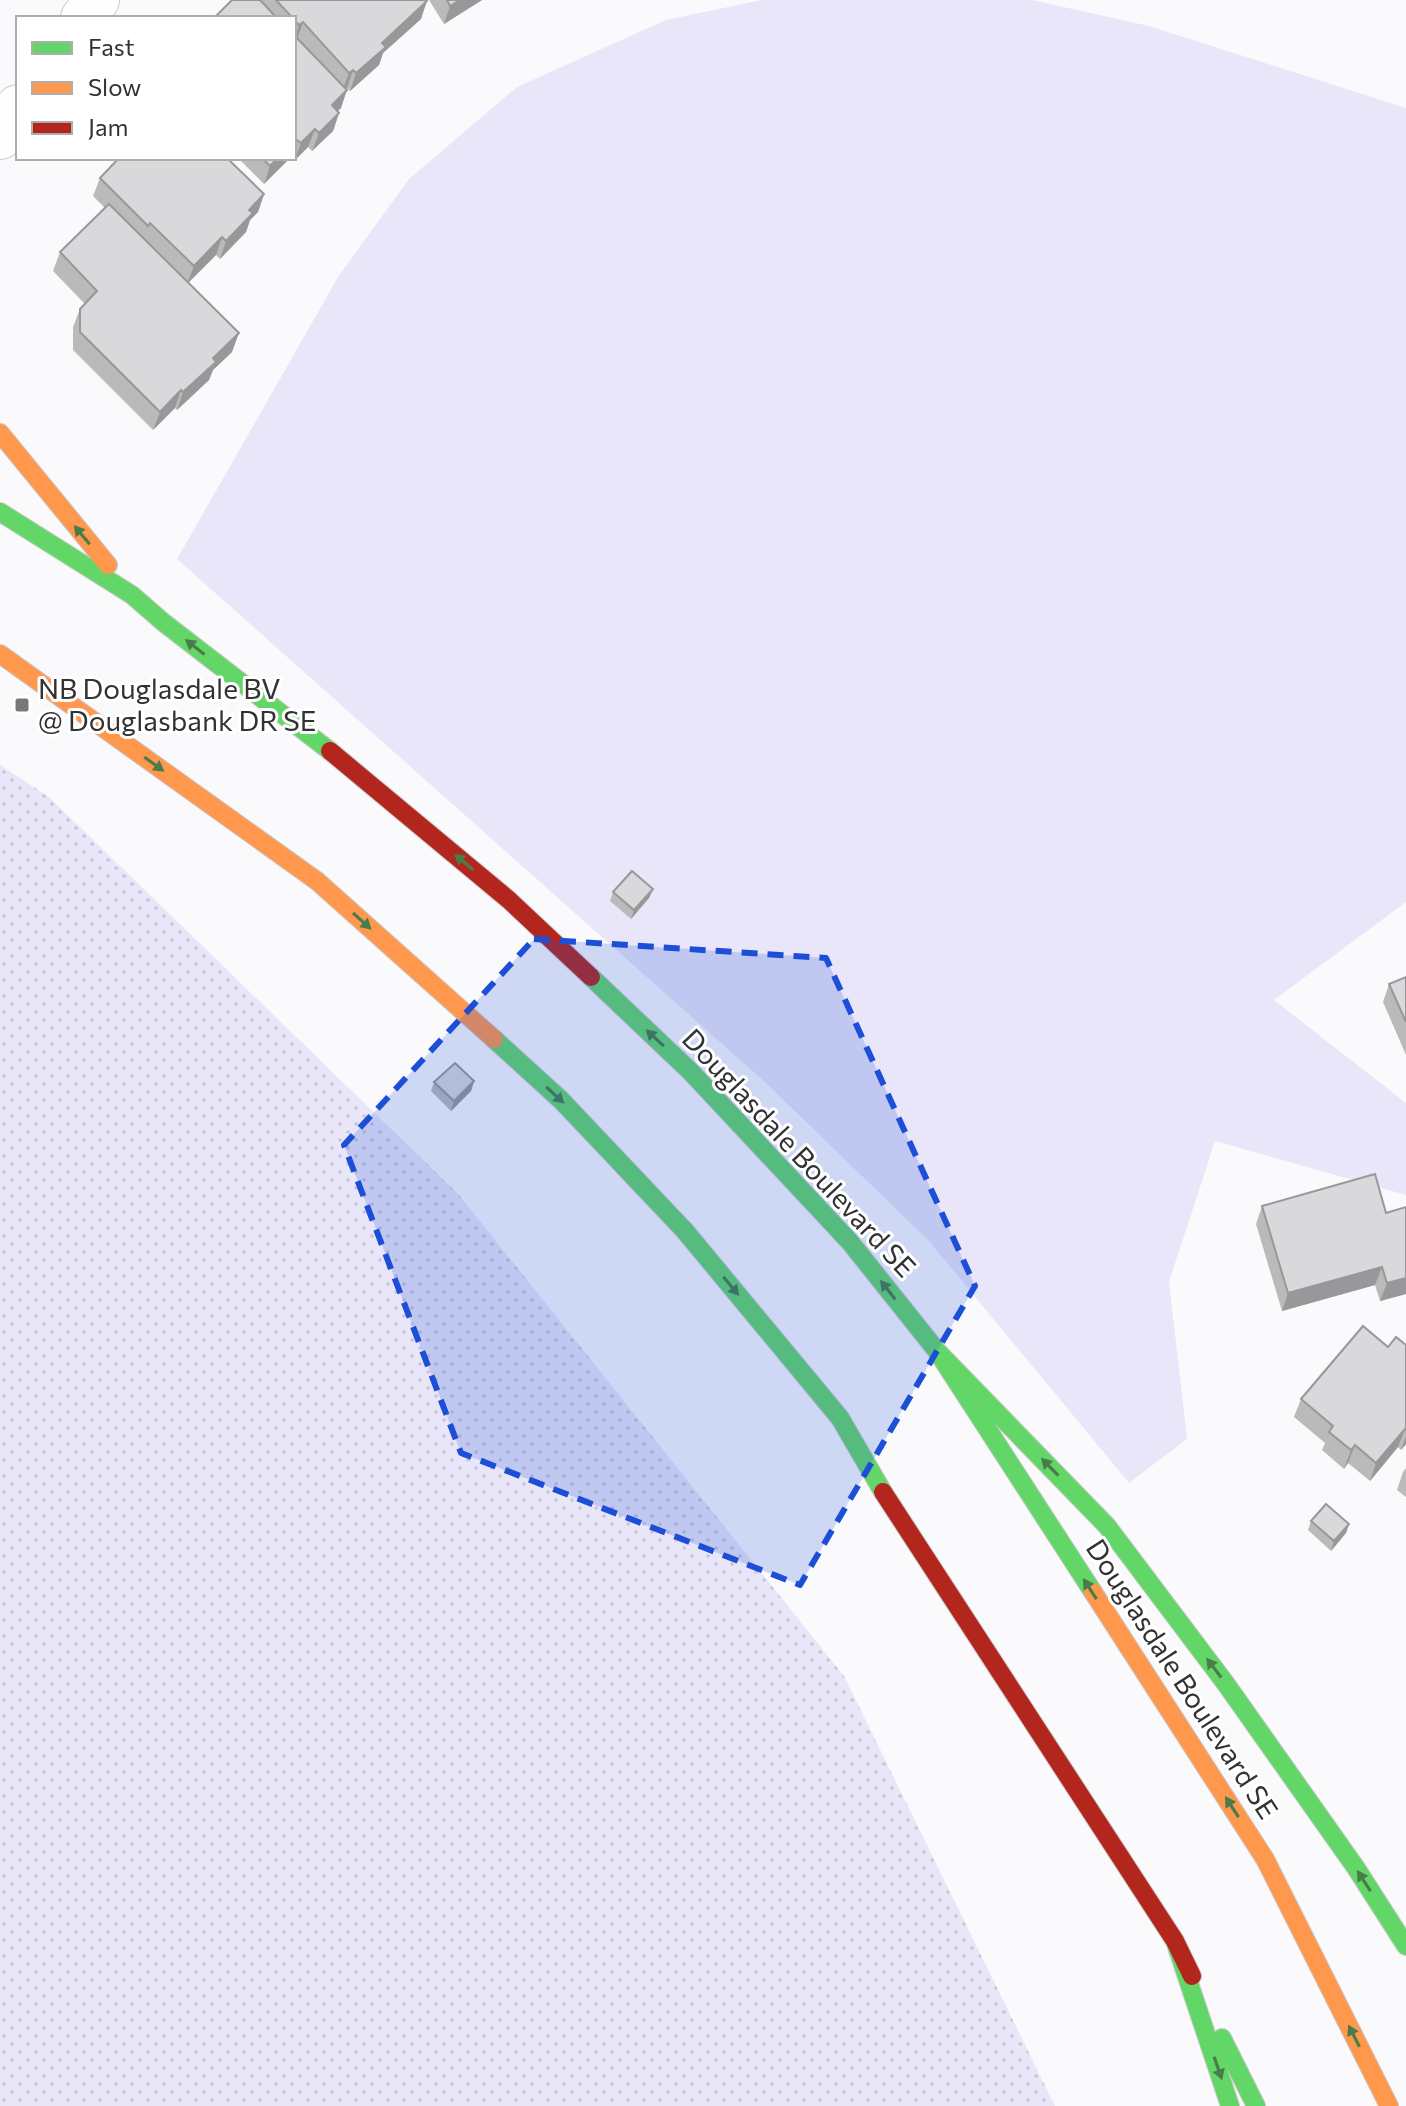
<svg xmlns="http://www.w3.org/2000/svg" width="1406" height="2106" font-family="Commissioner,sans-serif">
	<defs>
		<pattern id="grass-dots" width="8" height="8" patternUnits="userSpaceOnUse" patternTransform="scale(2)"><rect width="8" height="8" fill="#e9e6f9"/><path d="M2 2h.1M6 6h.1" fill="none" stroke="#c8c6d6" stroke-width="1.8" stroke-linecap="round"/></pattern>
	</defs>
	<rect width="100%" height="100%" fill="#fafafc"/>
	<path fill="url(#grass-dots)" d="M0,765l49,32 410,398 385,481 211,430h-1055z"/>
	<path fill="#e9e6f9" d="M762,0h270l117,26 257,82v794l-132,98 132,103v92l-191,-54 -46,141 18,157 -58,44 -200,-242 -163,-158 -589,-524 161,-282 71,-98 108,-92 149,-67z"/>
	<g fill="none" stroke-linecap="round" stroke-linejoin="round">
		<defs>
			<path id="street" d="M83,18l14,-18
				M0,137l18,-30"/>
			<path id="fast" d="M0,512l132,83 31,27 167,129
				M591,977l100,95 159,170 87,109 156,241
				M494,1039l67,61 124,131 155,187 43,74
				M937,1351l170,175 119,158 130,184 50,78
				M1175,1941l55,165
				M1222,2038l34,68"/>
			<path id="slow" d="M0,433l108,132
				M0,654l317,227 177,158
				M1093,1592l172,267 124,247"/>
			<path id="jam" d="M330,751l179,149 82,77
				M883,1492l292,449 17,35"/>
		</defs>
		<use href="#street" stroke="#cbcacc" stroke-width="46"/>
		<use href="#fast" stroke="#cbcacc" stroke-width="20"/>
		<use href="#slow" stroke="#cbcacc" stroke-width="20"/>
		<use href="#jam" stroke="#cbcacc" stroke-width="20"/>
		<use href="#street" stroke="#fefeff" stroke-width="44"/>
		<use href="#fast" stroke="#63d668" stroke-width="18"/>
		<use href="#slow" stroke="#ff974d" stroke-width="18"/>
		<use href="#jam" stroke="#b3261e" stroke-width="18"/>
	</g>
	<path fill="#bbbabb" d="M232,0h194l-5,19 -38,34 -4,12 -29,26 -3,-3h-1l-5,20 -3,3 1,2 -6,18 -21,20 -4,-4 -14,14 -3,-3h3v-140h-80z
		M429,0h53l-38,24z
		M238,158h52l-26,26z
		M100,178l164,16 -6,18 -8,8 -4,12 -26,27 -4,-4 -28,28 44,69 -19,18 -4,10 -32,30 -2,-2 -22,22 -80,-80v-23l7,-18 5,-5 -32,-33 7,-19 45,-44 -12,-12z
		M653,889l-4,9 -18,21 -21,-18 3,-9z
		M1406,977v78l-23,-53 6,-18z
		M474,1081l-3,10 -20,20 -20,-20 3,-9z
		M1262,1206l124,7 20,-6v87l-26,7 -5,-16 -93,26 -26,-87z
		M1406,1345v99l-5,6 -3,-3 -28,34 -22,-18 -4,6 -22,-19 3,-7 -31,-26 7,-18 87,-52z
		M1406,1468v29l-9,-7 6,-18z
		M1311,1521l38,3 -3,9 -15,18 -23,-21z"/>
	<path fill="#989799" d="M460,0h22l-38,24 6,-18z
		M427,1l-6,18 -38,34 -4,12 -29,26 6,-18 26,-30z
		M303,22l-6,18h-3l5,-15z
		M353,70l-6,18 -5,3 7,-18z
		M347,90l-6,18 -16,15 7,-18z
		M339,113l-6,18 -21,20 7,-18z
		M315,129l-7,18 -14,14 7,-18z
		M278,158h12l-26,26 6,-18z
		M264,194l-6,18 -8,8 -4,12 -26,27 6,-18 23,-31z
		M222,237l-6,18 -29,29 7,-18z
		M239,333l-7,19 -19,18 -4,10 -32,30 6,-18 30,-34z
		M181,390l-6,18 -22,22 7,-18z
		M653,889l-4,9 -18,21 3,-9z
		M474,1081l-3,10 -20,20 3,-10z
		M1382,1267l-7,18 -93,26 6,-18z
		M1406,1278v16l-26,7 7,-18z
		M1405,1429l-7,18 -28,34 6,-18z
		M1406,1436v8l-5,6z
		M1355,1445l-7,18 -4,6 7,-19z
		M1349,1524l-3,9 -15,18 3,-10z"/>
	<path fill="#d9d8da" stroke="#989799" stroke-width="2" d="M232,0h28l17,18h-63z
		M276,0h150l1,1 -45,42 4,4 -30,26 -3,-3 -4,3 -46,-51 -4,3z
		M447,0h13l-10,6z
		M294,35l53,55 -15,15 7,8 -20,20 -4,-4 -14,14 -4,-3 -3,3z
		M119,158h108l37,36 -15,16 4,3 -27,28 -4,-4 -28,29 -44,-43 -2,3 -48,-48z
		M262,158h16l-8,8z
		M109,204l130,129 -26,25 3,4 -33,30 -2,-2 -21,22 -80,-80v-23l17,-18 -37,-39z
		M632,871l21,18 -19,21 -21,-18z
		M1406,977v45l-17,-38z
		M455,1063l19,18 -20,20 -20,-19z
		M1375,1174l11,39 20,-6v71l-19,5 -5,-16 -94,26 -26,-87z
		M1363,1326l25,21 8,-10 10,8v85l-1,-1 -29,34 -21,-18 -4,5 -22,-18 4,-6 -32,-27z
		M1326,1504l23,20 -15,17 -23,-20z"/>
	<defs><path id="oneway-solid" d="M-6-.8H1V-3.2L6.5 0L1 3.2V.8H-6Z" transform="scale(2)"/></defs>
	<g fill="#487c4b">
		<use href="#oneway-solid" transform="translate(82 535) rotate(-130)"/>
		<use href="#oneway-solid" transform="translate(195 647) rotate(-142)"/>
		<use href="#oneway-solid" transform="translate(154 764) rotate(36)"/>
		<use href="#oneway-solid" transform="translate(464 862) rotate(-140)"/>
		<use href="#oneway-solid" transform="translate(362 921) rotate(42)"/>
		<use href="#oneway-solid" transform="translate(655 1038) rotate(-137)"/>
		<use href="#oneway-solid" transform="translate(555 1095) rotate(43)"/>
		<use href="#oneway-solid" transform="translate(731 1286) rotate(50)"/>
		<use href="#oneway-solid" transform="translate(888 1290) rotate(-128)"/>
		<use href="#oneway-solid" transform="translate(1050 1467) rotate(-134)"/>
		<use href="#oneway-solid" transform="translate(1090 1589) rotate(-123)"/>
		<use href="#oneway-solid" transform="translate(1214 1668) rotate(-127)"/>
		<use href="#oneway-solid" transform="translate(1232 1807) rotate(-123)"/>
		<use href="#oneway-solid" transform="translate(1364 1881) rotate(-123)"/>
		<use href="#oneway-solid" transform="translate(1354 2036) rotate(-117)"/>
		<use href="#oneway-solid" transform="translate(1218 2068) rotate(71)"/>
	</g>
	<path fill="#1d4ed8" fill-opacity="0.2" stroke="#1d4ed8" stroke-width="6" stroke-dasharray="16 10" stroke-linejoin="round" d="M534,939l292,19 149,328 -175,299 -339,-132 -117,-308z"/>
	<rect fill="#787879" stroke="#fff" stroke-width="3" x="14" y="697" width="16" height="16" rx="4"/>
	<g text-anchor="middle" stroke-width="6" stroke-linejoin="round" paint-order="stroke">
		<g font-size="28" fill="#323233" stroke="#fff" text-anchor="start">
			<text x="38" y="699">NB Douglasdale BV<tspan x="38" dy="32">@ Douglasbank DR SE</tspan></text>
		</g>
		<g font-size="28" fill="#323233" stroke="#fff">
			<text transform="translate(799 1153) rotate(47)" y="10">Douglasdale Boulevard SE</text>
			<text transform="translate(1182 1679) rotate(57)" y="10">Douglasdale Boulevard SE</text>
		</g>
	</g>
	<rect x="16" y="16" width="280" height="144" fill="#ffffff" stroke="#adadad" stroke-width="2"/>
	<rect x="32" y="42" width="40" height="12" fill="#63d668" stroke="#adadad" stroke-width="2"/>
	<text x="88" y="56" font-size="24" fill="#323233">Fast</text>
	<rect x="32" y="82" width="40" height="12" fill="#ff974d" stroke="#adadad" stroke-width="2"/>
	<text x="88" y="96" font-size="24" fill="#323233">Slow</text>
	<rect x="32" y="122" width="40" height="12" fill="#b3261e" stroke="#adadad" stroke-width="2"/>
	<text x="88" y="136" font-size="24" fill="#323233">Jam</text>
</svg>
